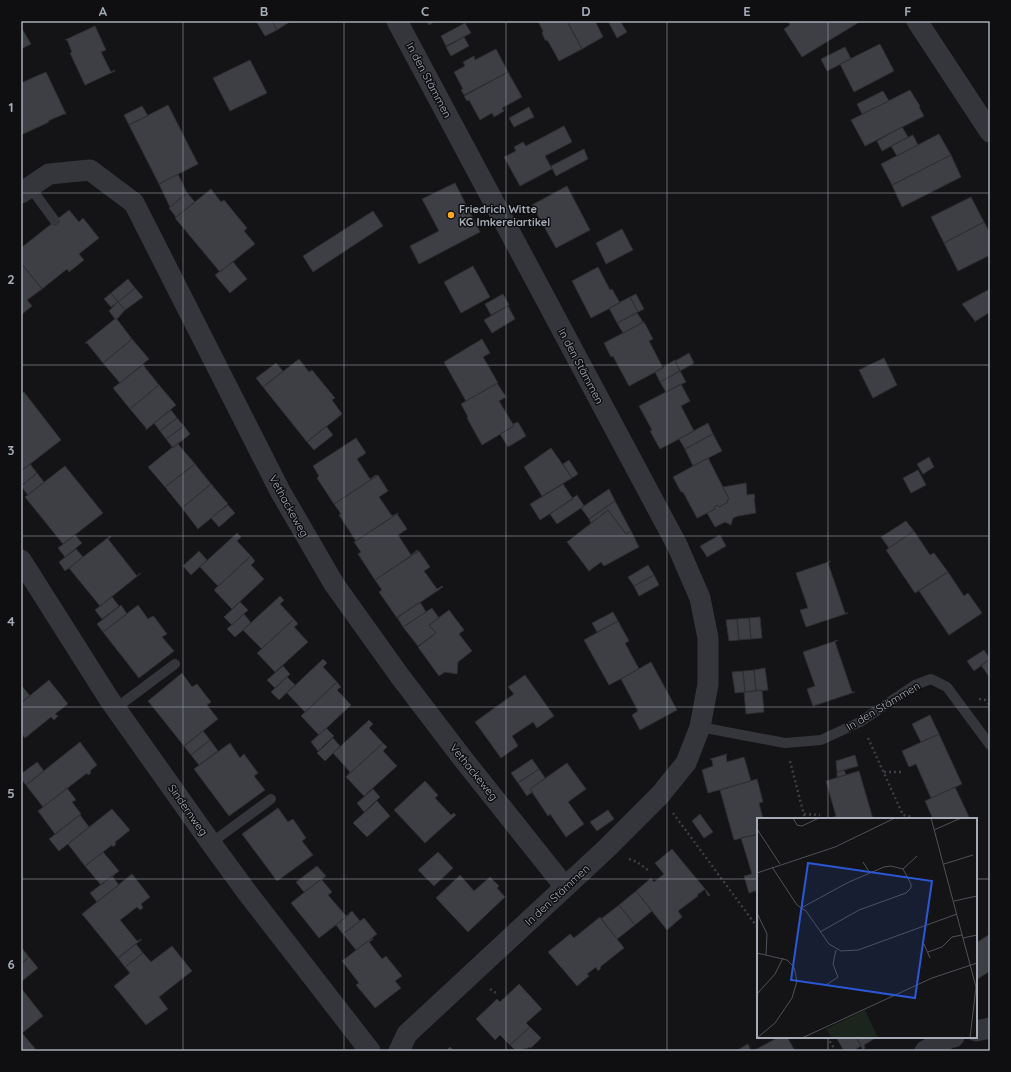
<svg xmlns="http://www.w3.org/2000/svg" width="1011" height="1072" font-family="Quicksand,sans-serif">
	<rect width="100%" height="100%" fill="#141416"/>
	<path fill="#3e3f44" stroke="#2e2e33" d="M256,21h16l5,9 -12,6z
		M272,21h19l-14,9z
		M427,21h8l-6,4z
		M538,21h29l15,28 -23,12 -11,-20 -3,-1 -3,-7 1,-2z
		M567,21h28l8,16 -21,12z
		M608,21h12l7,11 -10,6z
		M788,21h73l-59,36 -18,-28 6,-4z
		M465,23l6,10 -25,13 -5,-10z
		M95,26l11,24 -5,2 10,20 4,-2v1l-30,14 -15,-32 2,-1 -5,-12h-2z
		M21,27l10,17 -10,5z
		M464,37l5,9 -18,10 -5,-9z
		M880,44l14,27 -40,21 -14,-28z
		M845,47l6,12 -24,12 -6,-12z
		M496,49l12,23 -44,23 -3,-5 2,-1 -9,-17 11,-6 -2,-4 11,-6 1,4z
		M250,60l17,33 -37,18 -17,-33z
		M46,72l20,42h-2l-16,7 1,1 -28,13v-52z
		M508,72l14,25 -20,11 2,3 -10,6 -2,-4 -12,7 -11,-20 -2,1 -3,-5z
		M910,90l10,16 -1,1 5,9 -59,30 -14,-26z
		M883,91l6,10 -27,13 -5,-10z
		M168,105l30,59 -39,20 -30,-59z
		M142,106l6,10 -19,9 -5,-10z
		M529,107l5,10 -20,10 -5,-9z
		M564,126l8,16 -27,14 7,13 -32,17 -16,-29 12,-6 -2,-4 9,-5 3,4z
		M902,127l6,10 -26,14 -5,-10z
		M939,134l12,21 -59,30 -11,-21z
		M913,135l5,10 -21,11 -6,-10z
		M584,149l4,10 -32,17 -5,-10z
		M951,155l10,22 -59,30 -10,-22z
		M178,174l9,19 -17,14 -11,-23z
		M455,183l25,49 -61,32 -9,-18 29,-15 -17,-32z
		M567,186l23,44 -34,18 -24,-43z
		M211,189l10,13 3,-2 23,28 -3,3 11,13 -35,28 -45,-54z
		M187,193l8,9 -19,15 -7,-9z
		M971,197l13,25 -40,21 -13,-26z
		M69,210l10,12 4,-4 16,20 -20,16 5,6 -15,12 -2,-3 -25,20 -21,-26v-15z
		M373,211l10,15 -70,46 -10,-16z
		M984,222l6,11v22l-32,16 -14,-28z
		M622,229l11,21 -27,14 -10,-21z
		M233,262l14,17 -17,14 -15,-18z
		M21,263l21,26 -15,11 5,6 -11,9z
		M473,266l17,31 -29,16 -17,-31z
		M598,267l12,23 2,-1 8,14 -29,15 -19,-37z
		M128,279l7,9 -17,14 -7,-9z
		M135,288l8,9 -18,13 -7,-8z
		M990,289v23l-16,10 1,-1 -13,-17z
		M111,293l7,9 -7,5 -7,-8z
		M503,294l6,11 -18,10 -6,-11z
		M636,294l8,15 -6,3 -8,-15z
		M630,297l8,15 -21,11 -8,-15z
		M118,302l7,8 -8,9 -1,-1 -1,1 -6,-8z
		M508,306l7,13 -23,14 -8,-13z
		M637,313l6,9 -20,11 -6,-10z
		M116,318l16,21 -29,24 -16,-20h-2z
		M644,322l9,17 -4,2 14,27 -34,18 -16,-30 -2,1 -7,-14z
		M132,339l17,20 -29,24 -17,-20z
		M482,339l8,14 -7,4 15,26 -32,18 -22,-39z
		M689,353l5,10 -14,8 -5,-10z
		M884,358l13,27 -24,13 -14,-28z
		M299,359l10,13 3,-2 23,28 -3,2 10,14 -35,28 -44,-55z
		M675,360l5,11 -20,11 -5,-10z
		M276,363l7,8 -20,16 -7,-9z
		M143,365l16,20 -29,24 -17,-21z
		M680,371l6,11 -20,10 -6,-10z
		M497,383l9,14 -7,4 15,25 -32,19 -15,-27 1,-1 -7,-13z
		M681,384l9,17 -9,5 13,25 -34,18 -10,-18 2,-1 -13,-24z
		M159,385l17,20 -30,25v-2l-16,-19z
		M24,392l37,48 -40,31v-77z
		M171,410l6,8 -17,13 -6,-8z
		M177,418l7,8 -18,13 -6,-8z
		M518,422l8,14 -18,11 -8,-13 14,-8 -1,-2z
		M708,423l5,11 -28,15 -6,-10z
		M184,426l6,8 -17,14 -7,-9z
		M326,426l7,9 -19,15 -7,-8z
		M713,434l9,17 -29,15 -8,-17z
		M356,438l10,15 -9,6 13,20 6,-4 1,1 -43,28 -17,-26 2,-2 -6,-10z
		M179,442l-1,2 17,20 -30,23 -17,-20z
		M551,448l21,30 -30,18 -18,-29z
		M929,457l5,10 -11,7 -6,-10z
		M708,458l21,41 -2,1 1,2 -9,5 -2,-2 -3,2 1,2 -18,9 -14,-26h-2l-8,-15z
		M569,460l9,14 -6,4 -9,-14z
		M30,464l7,9 -16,13v-15z
		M195,464l16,20 -29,24 -17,-21z
		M65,466l38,47 -40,31 -38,-47z
		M918,470l8,15 -15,8 -8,-15z
		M37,473l7,9 -16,13 -7,-9z
		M378,475l10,16 -9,6 13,19 6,-3 -42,28 -17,-26 2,-1 -7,-10z
		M746,483l1,12 7,-1 1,4h-1l2,15 -18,3 -5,2 -2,7 -6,-3 -10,5 -8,-14 8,-4 -1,-2 3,-2 2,2 9,-5 -1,-2 2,-1 -6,-12z
		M211,484l17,20 -30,25 -16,-21z
		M563,484l10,15 -33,21 -10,-16z
		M609,489l6,12 -26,18 -8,-11z
		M577,495l7,11 -27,18 -7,-10z
		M615,501l16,30 -5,3 -18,-24 -17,13 -2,-4z
		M228,505l7,8 -16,14 -8,-9z
		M608,510l18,24 5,-3 8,16 -35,19 -3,-4 -12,9 -22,-29z
		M397,514l10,15 -9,6 13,20 6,-5 1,1 -43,29 -17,-26 3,-2 -7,-10z
		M906,521l8,10 -25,17 -8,-11z
		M914,531l16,24 4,-2 14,19 -33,21 -29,-43z
		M237,533l4,4 -4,4 14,15 -37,34 4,-4 -18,-19z
		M75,535l7,8 -17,14 -7,-9z
		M720,535l6,11 -19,11 -7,-11z
		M110,536l1,1 -3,2 29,37 3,-3v1l-40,32 -31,-38z
		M76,549l7,8 -18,14 -6,-9z
		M199,551l8,9 -16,15 -8,-9z
		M419,551l11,16 -6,4 13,18 5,-3 1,1 -46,31 -18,-26 3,-2 -7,-10z
		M251,556l4,5 -4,4 13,14 -32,30 -18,-19z
		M831,561l-3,2 17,50h3l-42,14 -6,-17 8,-2 -12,-35z
		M648,565l6,10 -20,11 -6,-9z
		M948,572l16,24 4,-3 14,20 -33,22 -30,-44z
		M654,575l5,10 -20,11 -5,-10z
		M280,596l4,4 -4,4 14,15 -37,34 5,-4 -19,-19z
		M112,597l7,9 -17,13 -7,-9z
		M240,602l8,8 -16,15 -8,-8z
		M420,602l6,10 -23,15 -6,-10z
		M121,605l6,9 -24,18 -6,-8z
		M138,605l10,14 5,-3 2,2 12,16 -5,3 12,14 -35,27 -36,-46z
		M432,608l7,10 -10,7 7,8 -18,13 -15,-19z
		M449,610l15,20 -5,4 13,17 -14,11 -1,12 -12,-2 -6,4 -21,-29 18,-14 -7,-8z
		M613,612l5,9 -21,11 -5,-9z
		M244,614l7,9 -16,14 -8,-8z
		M760,617l2,21 -11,1 -2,-21z
		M749,618l2,21 -12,1 -2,-21z
		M294,619l4,5 -4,3 14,15 -33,30 -18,-19z
		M737,619l2,21 -10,1 -3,-21z
		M618,621l11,20 -4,2 14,26 -30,16 -25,-45z
		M838,640l-3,2 17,50h3l-42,14 -6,-17 8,-3 -12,-34z
		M984,650l6,9 -16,12 -7,-10z
		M323,659l4,4 -4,4 14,15 -36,34 4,-4 -18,-19z
		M990,659v19l-9,-13z
		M651,662l26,48 -37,20 -8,-15 6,-4 -17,-32z
		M283,666l7,8 -15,14 -8,-8z
		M765,668l3,22 -12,1 -2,-21z
		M754,670l2,21 -11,1 -2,-21z
		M743,671l2,21 -10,1 -3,-21z
		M182,673l10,14 5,-3 14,18 -4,3 11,14 -34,27 -36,-45z
		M525,675l29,41 -17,12 -4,-6 -21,14 6,10 -17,12 -26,-36 39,-28 -6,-7z
		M287,677l8,8 -16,15 -8,-8z
		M49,680l19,24 -13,10 3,2 -4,4 -3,-3 -26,21 -4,-5v-30z
		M337,682l4,5 -4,3 14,15 -32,30 -18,-19z
		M21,685l9,11 -9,7z
		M762,690l2,22 -18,2 -2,-22z
		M930,715l9,19 -18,8 -9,-18z
		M369,720l4,4 -4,4 14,15 -37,34 4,-5 -17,-19z
		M326,728l8,8 -16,15 -7,-9z
		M203,731l7,9 -19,15 -7,-9z
		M939,734l23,50 -31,14 -15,-34 -7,3 -7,-16z
		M333,738l7,8 -15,15 -8,-8z
		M210,740l8,11 -19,14 -8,-10z
		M80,742l17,23 -7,6 1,2 -3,2 -1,-2 -44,34 -17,-22z
		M230,743l10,15 4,-4 14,19 -4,3 11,14 -36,26 -35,-47z
		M383,743l4,4 -4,4 14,15 -33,30 -18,-19z
		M727,754l-1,2 1,6 17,-5 7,24 -43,12 -6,-23 11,-4 -1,-6 -2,-1z
		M855,755l3,11 -21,6 -1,-11z
		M532,759l7,10 -21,14 -7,-10z
		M37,762l7,9 -18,14 -5,-6v-5z
		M567,763l19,26 -18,13 16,22 -18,13 -16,-23 -2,2 -18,-27z
		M539,769l6,9 -15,11 2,3 -5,4 -9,-13z
		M844,770l2,5 -9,2v-5z
		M859,771l14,48h-44l7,-3 -10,-35z
		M757,779l6,23 -4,1 4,16h-5v15l-24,6 -14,-50z
		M425,781l13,14 -3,3 16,17 3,-2 2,2 -31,28 -31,-33z
		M955,787l15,32h-37l-8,-18z
		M67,788l9,12 -4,2 9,12 -26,20 -17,-23z
		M373,789l7,8 -16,15 -7,-9z
		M377,801l13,15 -23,21 -14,-14z
		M278,808l10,14 5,-3 13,19 -4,3 11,14 -36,26 -35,-47z
		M112,809l18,21 -15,12 1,2 -3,3 -1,-2 -27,21 -17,-22z
		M608,810l6,9 -17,12 -7,-9z
		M700,814l13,18 -9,6 -12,-17z
		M80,815l9,12 -30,24 -10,-12z
		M758,834v56l-9,3 -5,-17 8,-2 -11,-36z
		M672,849l38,46 -2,1 -3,-7 -8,6 1,1 -20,15 4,6 -15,13 -31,-39 15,-13 3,4 10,-8 -9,-11z
		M103,852l16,19 -18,14 -16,-19z
		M438,852l15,16 -19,18 -16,-16z
		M317,866l9,10 -22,16 -8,-10z
		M132,874l18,23 -9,7 2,4 -3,2 -3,-3 -17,13 17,21 5,-2 -24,19 -36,-44z
		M460,875l14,16 16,-14 9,9 -2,2 8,9 -37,35 -32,-34z
		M112,876l7,9 -22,17 -7,-9z
		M321,879l11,13 -4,3 18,21 4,-2 -31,24 -28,-35z
		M636,891l16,20 -17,14 -16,-20z
		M619,905l16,20 -18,14 -16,-20z
		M352,911l8,10 -17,13 -7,-9z
		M600,917l24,31 -24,19 1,1 -3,3 -2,-4 -9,7 2,2 -12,10 -29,-34 22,-18 4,4z
		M364,918l13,16 -21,16 -13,-16z
		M990,934v37l-14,9v-37z
		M372,938l1,1 -4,3 13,17 4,-3 16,20 -7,5 6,7 -26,20 -19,-23 3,-2 -17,-22z
		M136,944l7,9 -18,14 -7,-9z
		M172,946l20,25 -33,26 9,12 -22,16 -32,-39 16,-13 -5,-6 18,-14 8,9z
		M21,947l8,10 -8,7z
		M29,957l9,11 -17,14v-18z
		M519,984l23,25 -16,14 4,4 -20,18 -10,-10 -5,5 -19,-21 21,-20 3,3z
		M21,988l22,28 -22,18z
		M530,1027l11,11 -9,9 -16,4 -6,-6z
		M22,1033l15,18h-16v-17z
		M779,1037h8l8,14h-42z
		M836,1037h20l5,9 -8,5h-9z
		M856,1037h21l-13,8 1,3 -2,2z
		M748,1044l3,7h-15z
		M450,1047l4,4h-8z"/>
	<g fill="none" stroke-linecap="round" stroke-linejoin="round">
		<path stroke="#3b3e43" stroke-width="2.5" stroke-dasharray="2 3" stroke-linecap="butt" d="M979,699l6,1 5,5
			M868,738l35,77 8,2 3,2
			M790,761l15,58
			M884,772h19
			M673,813l85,115
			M804,814l16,1
			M629,859l8,3 12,9
			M490,989l6,4
			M827,1037l9,14"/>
		<path stroke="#35363c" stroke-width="10" d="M30,187l25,34
			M116,708l59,-44
			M700,727l85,16 36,-3 39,-18 55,-37 16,-6 16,8 43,58
			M211,843l60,-44"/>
		<path stroke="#35363c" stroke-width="21" d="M397,21l280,524 23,53 8,40v46l-8,43 -14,36 -26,32 -54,54 -199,185 -8,17
			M917,21l73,111
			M21,193l28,-19 41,-4 44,33 146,288 54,93 65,91 64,84 102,128
			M21,560l88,139 102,144 35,48 124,160
			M976,1031l14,-3
			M925,1051l24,-13 5,-1"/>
	</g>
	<path fill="none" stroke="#a5acb8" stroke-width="1" stroke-opacity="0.55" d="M183,21v1030M344,21v1030M506,21v1030M667,21v1030M828,21v798M21,193h969M21,365h969M21,536h969M21,707h969M21,879h737M976,879h14M828,1037v14"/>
	<circle fill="#ffa824" stroke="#0f0f11" stroke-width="1.5" cx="451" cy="215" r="4"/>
	<g text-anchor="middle" stroke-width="3" stroke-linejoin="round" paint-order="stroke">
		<g font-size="11" fill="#a5acb8" stroke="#0f0f11">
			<text transform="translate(429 80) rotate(62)" y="4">In den Stämmen</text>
			<text transform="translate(581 366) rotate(62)" y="4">In den Stämmen</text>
			<text transform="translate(289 506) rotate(61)" y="4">Vethackeweg</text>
			<text transform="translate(883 706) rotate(-31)" y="4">In den Stämmen</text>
			<text transform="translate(474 772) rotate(51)" y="4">Vethackeweg</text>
			<text transform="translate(188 810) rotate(55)" y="4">Sindernweg</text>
			<text transform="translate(557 895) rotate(-43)" y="4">In den Stämmen</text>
		</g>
		<g font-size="11" font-weight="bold" fill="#a5acb8" stroke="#0f0f11" text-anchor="start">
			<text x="459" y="213">Friedrich Witte<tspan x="459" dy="13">KG Imkereiartikel</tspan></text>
		</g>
	</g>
	<g transform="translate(757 818)">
		<rect width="220" height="220" fill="#141416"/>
		<path d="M108,192l13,28h-46l-6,-9z" fill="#1c251d"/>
		<path fill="none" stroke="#4e5157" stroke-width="1" d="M36,0l4,7 5,1 17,-8M174,0l45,169 -6,51M0,11l23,35M177,12l27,-12M106,44l7,11M187,46l29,-9M15,49l25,38 9,6 23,33 12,7 17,-1 99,-36M146,51l14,-13M0,55l78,-26 60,-29M197,83l23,-5M44,90l48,-26 35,-15 7,-1 12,3M0,95l10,21 -1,21M63,114l39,-22 47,-17 5,-5v-4l-8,-15M206,120l14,-3M167,126l6,14M171,134l14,-5 10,-10 10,-2M0,135l30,7 7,7 3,14 -5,17 -17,25 -18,15M69,167l12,-8 -5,-13 3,-14M0,176l18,-20 8,-16M45,220l130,-60 45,-15"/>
		<path fill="#2b57d5" fill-opacity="0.15" stroke="#2b57d5" stroke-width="2" d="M51,45l124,18 -17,117 -124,-18z"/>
		<rect width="220" height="220" fill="none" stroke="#a5acb8" stroke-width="2"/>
	</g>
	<rect width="1011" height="1072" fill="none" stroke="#0f0f11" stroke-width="44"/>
	<rect x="22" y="22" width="967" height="1028" fill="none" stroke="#a5acb8" stroke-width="1.5"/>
	<g font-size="13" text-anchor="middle" font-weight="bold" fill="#a5acb8">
		<text x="103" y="16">A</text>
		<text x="264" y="16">B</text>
		<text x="425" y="16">C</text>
		<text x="586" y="16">D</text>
		<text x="747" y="16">E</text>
		<text x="908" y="16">F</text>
		<text x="11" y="112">1</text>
		<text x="11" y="284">2</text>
		<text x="11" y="455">3</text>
		<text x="11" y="626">4</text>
		<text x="11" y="798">5</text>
		<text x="11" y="969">6</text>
	</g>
</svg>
